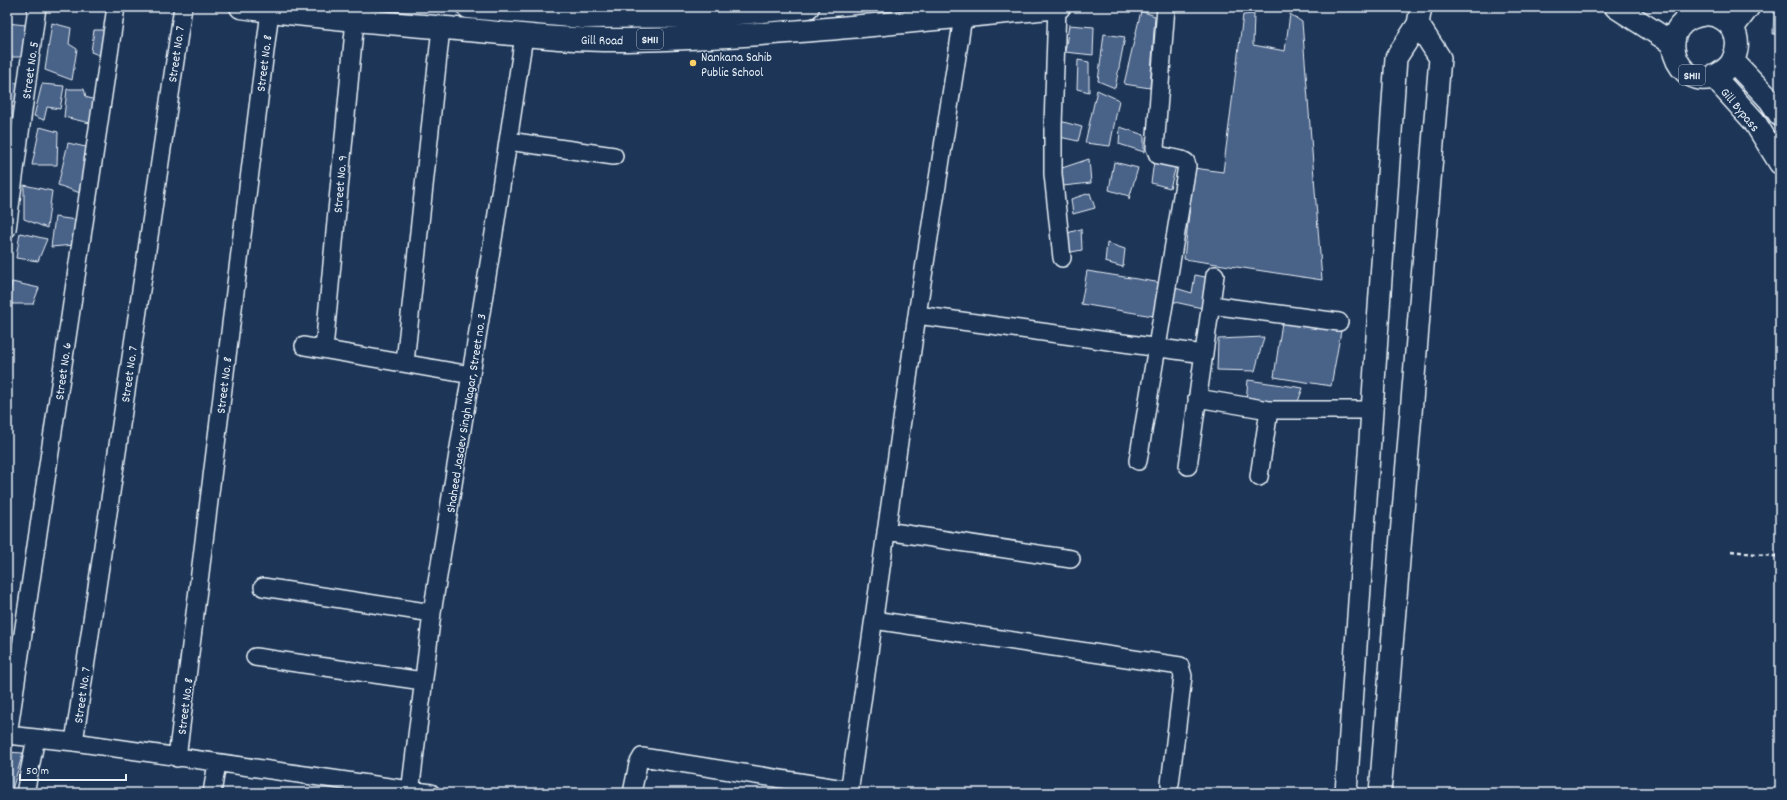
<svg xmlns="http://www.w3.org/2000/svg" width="1787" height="800" font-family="Dekko,sans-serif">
	<rect width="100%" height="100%" fill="#1d3557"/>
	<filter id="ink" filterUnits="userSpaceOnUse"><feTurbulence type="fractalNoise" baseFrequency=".025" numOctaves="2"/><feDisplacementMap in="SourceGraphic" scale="8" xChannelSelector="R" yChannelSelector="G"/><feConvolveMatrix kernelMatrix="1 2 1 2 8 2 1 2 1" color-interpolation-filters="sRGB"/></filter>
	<g filter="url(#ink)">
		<path fill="#4a6288" stroke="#e8f1f8" d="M1774,7h6v27h-7z
			M1141,11l14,5 -5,72 -26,-4z
			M1254,14l-1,31 32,6 5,-37 12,8 20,258 -138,-21 10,-91 29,4 20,-157z
			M7,23l19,2 -3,32h-16z
			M52,23l19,5 -2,16 8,5 -5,31 -27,-10z
			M1069,25l25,2 -1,28 -28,-3z
			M94,30h13l-8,25 -8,-3z
			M1104,34l21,3 -10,51 -17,-7z
			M1078,60l11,2v30l-12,-3z
			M7,81l15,3 -3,19 -12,-2z
			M42,84l22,2 -4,23 -13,-2 -3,13 -10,-4z
			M67,89h17l2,8 9,3 -5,23 -26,-6z
			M1097,90l22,10 -9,46 -25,-3z
			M7,107h9l-2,18 -7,-2z
			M1056,120l26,7 -4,14 -23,-5z
			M40,127l18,5 -1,33h-25z
			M1120,127l24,8v17l-25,-8z
			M7,128h8l-3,22 -5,-1z
			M68,143l22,5 -10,45 -22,-8z
			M1089,159l2,24 -28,3 -1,-18z
			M1154,161l22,5 -6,22 -19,-5z
			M1114,162l24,6 -9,31v-3l-20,-6z
			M24,185l28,6 -5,37 -23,-9z
			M1090,193l5,15 -22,6 -2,-15z
			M55,217l21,3 -2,25 -23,2z
			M1081,229l1,21 -16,3 -2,-19z
			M20,233l27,6 -9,22 -22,-3z
			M1107,243l18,6 -2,18 -18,-5z
			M1087,271l75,12 -9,33 -72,-12z
			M1195,275l15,3 -8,30 -32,-7 2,-14 20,6z
			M12,282l27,6 -6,16h-26z
			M1282,322l59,9 -10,55 -57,-9z
			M1264,337l-9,34 -38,-1 1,-31z
			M1248,380l55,8 -7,19 -50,-6z
			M7,752l16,1 -12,40h-4z"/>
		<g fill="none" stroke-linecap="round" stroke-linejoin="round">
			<defs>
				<path id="minor" d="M1057,7l-4,118v49l9,84
					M508,141l106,15
					M7,229l30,-222
					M1211,305l128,17
					M917,315l287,39
					M304,346l167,29
					M324,349l31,-329
					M405,362l36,-334
					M1197,398l72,12h104
					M1138,461l49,-295 -1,-4 -4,-2 -24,-5 -3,-7 11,-141
					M1188,466l27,-191
					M1259,477l10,-67
					M886,531l185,28
					M263,587l169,26
					M874,620l306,46 3,10 -13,108
					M255,657l168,24
					M7,735l67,7 357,51
					M8,735l108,-728
					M74,742l109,-735
					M177,758l93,-747
					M25,793l11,-55
					M212,793l5,-30
					M410,793l22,-180 62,-380 30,-197
					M632,793l6,-29 4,-7 208,33
					M849,793l68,-478 46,-298"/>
				<path id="tertiary" d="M1733,28l16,-21
					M1346,793l50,-735 22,-34 3,-17
					M1380,793l60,-735 -22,-34"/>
				<path id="primary" d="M241,7c68,10 136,15 205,21 60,5 120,13 181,12 145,-3 289,-19 432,-33
					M468,7l114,10 121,-1 105,-9
					M1616,7l56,36
					M1707,14c24,2 37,24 26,46 -3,7 -9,11 -16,15 -39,21 -70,-55 -10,-61z
					M1733,61l37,39 10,15
					M1714,77l40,44 26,42"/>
			</defs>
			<use href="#minor" stroke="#e8f1f8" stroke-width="20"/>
			<use href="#tertiary" stroke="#e8f1f8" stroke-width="24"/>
			<use href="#primary" stroke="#e8f1f8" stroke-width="25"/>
			<path stroke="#e8f1f8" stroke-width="2.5" stroke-dasharray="4 3" stroke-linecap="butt" d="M1731,551l49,6"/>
			<use href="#minor" stroke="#1d3557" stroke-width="17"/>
			<use href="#tertiary" stroke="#1d3557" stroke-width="21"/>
			<use href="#primary" stroke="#1d3557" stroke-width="22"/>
		</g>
	</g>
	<circle fill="#ffd166" stroke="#1d3557" stroke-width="1.5" cx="693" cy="63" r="4"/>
	<g text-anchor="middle" stroke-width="3" stroke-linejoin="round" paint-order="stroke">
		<g fill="#1d3557" stroke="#abb9c8" stroke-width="1">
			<rect x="637" y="29" width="26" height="20" rx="3"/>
			<rect x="1679" y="65" width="26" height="20" rx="3"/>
		</g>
		<g font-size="12" font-weight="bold" fill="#e8f1f8">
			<text x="650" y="43">SH11</text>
			<text x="1692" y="79">SH11</text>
		</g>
		<g font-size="13" fill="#e8f1f8" stroke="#1d3557">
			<text transform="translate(602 39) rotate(1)" y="5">Gill Road</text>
			<text transform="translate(175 54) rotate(-82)" y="5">Street No. 7</text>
			<text transform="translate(263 63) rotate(-83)" y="5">Street No. 8</text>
			<text transform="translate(29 70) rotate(-82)" y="5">Street No. 5</text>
			<text transform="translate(1741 109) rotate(50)" y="5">Gill Bypass</text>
			<text transform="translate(339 184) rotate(-85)" y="5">Street No. 9</text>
			<text transform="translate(62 371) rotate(-82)" y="5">Street No. 6</text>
			<text transform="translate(128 374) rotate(-82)" y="5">Street No. 7</text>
			<text transform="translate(223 385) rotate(-83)" y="5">Street No. 8</text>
			<text transform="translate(465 413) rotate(-81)" y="5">Shaheed Jasdev Singh Nagar, Street no. 3</text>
			<text transform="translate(81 695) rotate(-82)" y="5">Street No. 7</text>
			<text transform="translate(184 706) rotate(-83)" y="5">Street No. 8</text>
		</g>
		<g font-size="13" fill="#e8f1f8" stroke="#1d3557" text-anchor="start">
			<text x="701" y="61">Nankana Sahib<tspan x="701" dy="15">Public School</tspan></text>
		</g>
	</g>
	<rect width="1787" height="800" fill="none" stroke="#1d3557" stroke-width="24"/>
	<rect x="12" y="12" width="1763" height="776" fill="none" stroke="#e8f1f8" stroke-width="1.5" filter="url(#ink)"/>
	<path d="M20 774v6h106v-6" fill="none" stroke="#e8f1f8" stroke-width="2"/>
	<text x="26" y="774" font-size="12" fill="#e8f1f8" stroke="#1d3557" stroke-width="3" paint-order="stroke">50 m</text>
</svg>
